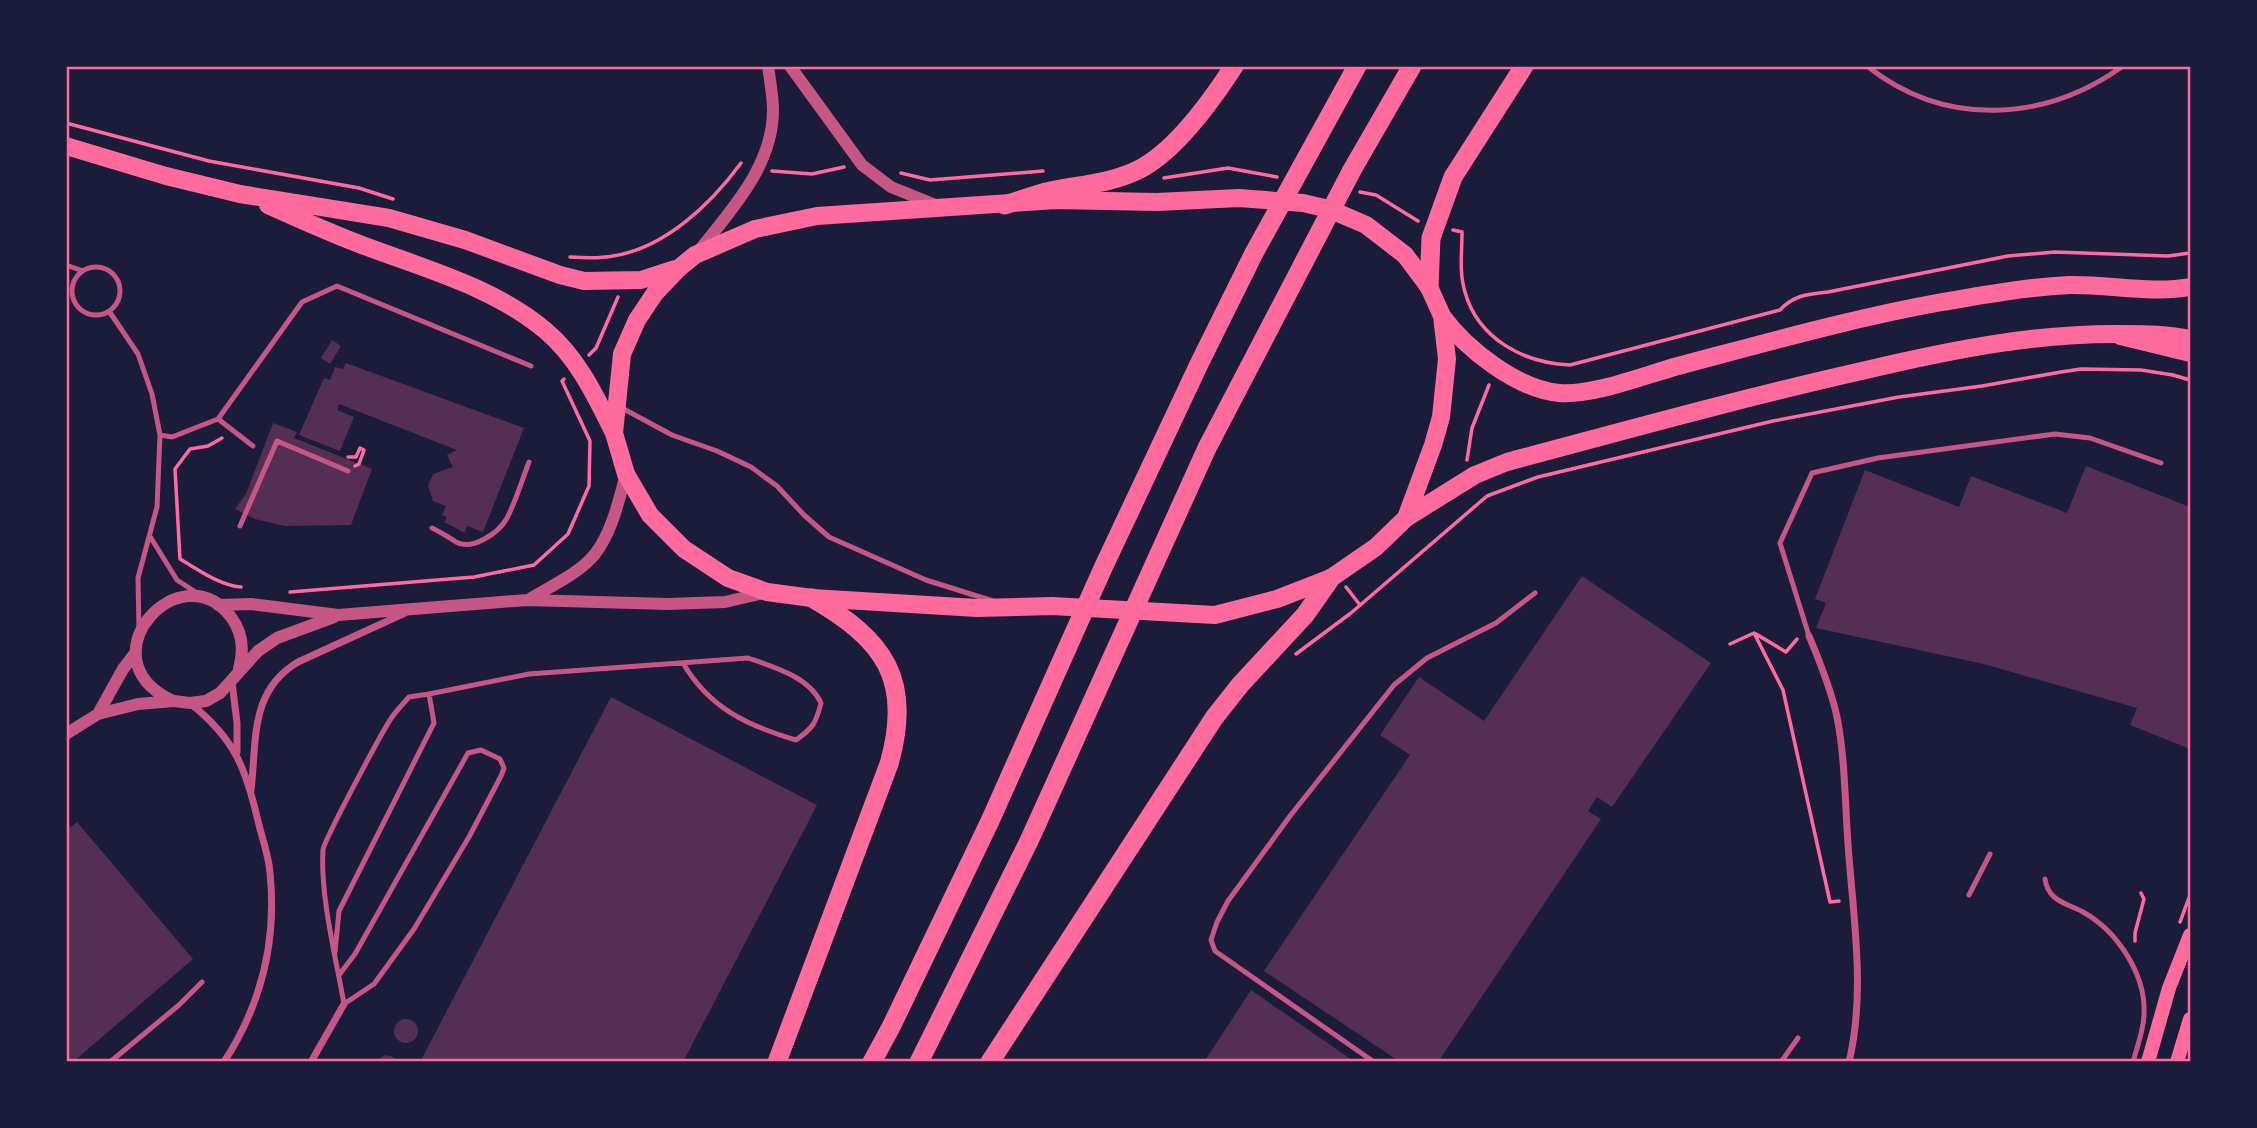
<svg xmlns="http://www.w3.org/2000/svg" width="2257" height="1128" font-family="Lato,sans-serif">
	<rect width="100%" height="100%" fill="#1b1b3a"/>
	<path fill="#542f53" d="M332,340l9,6 -11,18 -9,-6z
		M346,363l178,65 -41,104 -16,-6 -2,7 -21,-11 3,-5 -5,-2 4,-9 -13,-5 -5,-15 5,-12 20,-7 -6,-12 10,-5 -118,-46 -2,6 17,7 -14,34 -41,-16 25,-57 6,2 5,-13 8,2z
		M273,423l24,9 -3,6 78,31 -21,56 -66,1 -30,-7 -20,-10 11,-15z
		M2086,466l104,41v242l-60,-24 7,-17 -153,-44 -168,-36 10,-25 -11,-4 50,-129 94,37 12,-31 96,37z
		M1582,576l129,87 -99,144 -15,-10 -9,14 13,8 -163,243h-38l-136,-91 146,-216 -30,-20 39,-58 65,44z
		M611,697l206,108 -134,257h-263z
		M77,822l116,137 -120,103h-7v-231z
		M1251,990l104,72h-151z
		M394 1031a12 12 0 1 1 24 0a12 12 0 1 1-24 0Z
		M384,1055l7,1 7,6h-23z"/>
	<g fill="none" stroke-linecap="round" stroke-linejoin="round">
		<path stroke="#ff6b9d" stroke-width="3.5" d="M66,123l143,38 150,27 34,11
			M772,171l40,3 32,-7
			M901,173l29,7 113,-9
			M1164,178l64,-10 49,9
			M1360,192l16,3 42,26
			M1453,230l9,2c0,20 -3,41 3,60 13,47 59,71 105,73l210,-55c13,-15 29,-16 48,-18l180,-36 47,-4 113,4 22,-3
			M570,257c14,1 28,2 43,-1 52,-8 98,-52 128,-93
			M589,355l7,-7 22,-51
			M222,438l-14,8 -18,3 -15,20 5,90c19,11 39,26 61,28
			M348,457h8l4,-9 4,2 -5,14 -4,2
			M1467,460l5,-32 17,-43
			M1346,587l14,18
			M290,592l184,-15 60,-12 34,-31 21,-48 1,-45 -28,-60 2,-2
			M1756,634l30,18 11,-13
			M1730,644l24,-11 29,57 47,212 9,-1
			M1296,654l55,-41 136,-117 51,-19 235,-56 126,-24 83,-11 79,-14 20,-3 60,1 32,5 17,5
			M2180,922l10,-27
			M2135,941v-8l9,-34 -3,-6"/>
		<path stroke="#c65784" stroke-width="5" d="M1867,66c78,62 178,56 256,0
			M66,265l17,6
			M72 291a24 24 0 1 1 48 0a24 24 0 1 1-48 0Z
			M109,311l29,43 14,40 8,41 -3,72 -19,71 1,53
			M622,408l50,27 45,16 34,16 26,19 27,29 25,22 97,43 67,21
			M218,419l35,27
			M160,435l12,2 46,-18 84,-117 35,-16 194,80
			M240,526l37,-85 71,30
			M432,528c9,4 16,9 24,14 16,9 43,-9 51,-24 9,-17 15,-38 22,-56
			M151,538l26,42 20,13
			M1809,636l-29,-93 32,-70 66,-15 177,-24 35,4 71,25
			M429,694l100,-20 219,-16c26,9 61,19 73,45 -5,20 -8,25 -25,37 -48,-14 -87,-32 -113,-77
			M2045,879c3,22 21,24 38,33 34,19 63,62 61,102 0,15 -7,33 -11,48
			M1969,895l21,-41
			M335,952l4,-41 95,-188 -5,-29 -20,3c-6,7 -12,13 -17,20 -9,13 -68,123 -69,133 -3,46 13,108 21,154l30,-20 40,-55 55,-92 32,-61 3,-8 -4,-9 -19,-9 -13,3 -113,201 -16,21
			M110,1062l69,-57 23,-23
			M1374,1062l-159,-111 -4,-11 6,-18 11,-21 62,-85 104,-131 33,-27 69,-35 39,-30
			M1781,1062l17,-24"/>
		<path stroke="#c65784" stroke-width="7" d="M1809,636c11,26 22,53 28,81 8,40 8,86 11,127 5,72 18,147 1,218
			M232,682l5,41v29
			M191,704c44,35 55,65 67,117 4,17 11,35 12,52 7,68 -9,132 -46,189
			M251,790c6,-49 -2,-99 47,-128l107,-49
			M311,1062l33,-58"/>
		<path stroke="#c65784" stroke-width="12" d="M790,66l72,99 29,22 47,19
			M698,252c32,-41 75,-85 75,-142 0,-14 -3,-29 -5,-44
			M528,600c21,-13 51,-26 67,-46 17,-22 24,-54 31,-80
			M218,605l33,-1 87,11 189,-15 141,4 57,-2 42,-10
			M171,700c-88,-43 10,-149 60,-83 12,16 13,34 8,52
			M98,714l25,-45 13,-17
			M66,734l32,-20 40,-10 36,-3 16,2 16,-2 14,-8 38,-42 19,-13 57,-21"/>
		<path stroke="#ff6b9d" stroke-width="14" d="M2120,338l70,17
			M2148,1062l21,-74 21,-53
			M2177,1062l13,-43"/>
		<path stroke="#ff6b9d" stroke-width="18" d="M66,146l100,30 74,18 149,24 76,22 95,35 24,6 57,-1 34,-11
			M1239,198l64,5 26,6 37,16 39,30 24,32 13,29 5,43 -6,58 -8,28 -27,73 -30,29 -45,31 -54,21 -62,16 -163,-9 -75,2 -165,-10 -45,-6 -39,-14 -44,-29 -34,-34 -24,-41 -12,-41 8,-79 15,-34 18,-27 24,-25 16,-13 60,-26 62,-13 238,-16 102,2z
			M268,205c31,14 62,28 94,40 63,24 132,42 184,86 32,27 50,66 68,102
			M1442,316c24,33 75,73 117,77 34,3 86,-18 119,-27 87,-23 175,-48 264,-64 42,-7 84,-15 127,-17 40,-1 81,9 121,2
			M1406,518l69,-43 32,-13c120,-32 239,-65 359,-92 85,-20 169,-37 256,-36 23,0 46,0 68,5"/>
		<path stroke="#ff6b9d" stroke-width="19" d="M1005,205c13,-4 27,-9 41,-13 31,-7 65,-8 94,-23 36,-19 72,-69 94,-103
			M1429,287l2,-49 22,-61 71,-111
			M777,1062l112,-298c24,-84 -4,-124 -77,-166
			M872,1062l19,-35 99,-206 113,-253 97,-206 54,-109 103,-187
			M919,1062l110,-221 178,-393 145,-278 60,-104
			M990,1062l224,-344 26,-33 65,-70 26,-37"/>
	</g>
	<rect width="2257" height="1128" fill="none" stroke="#1b1b3a" stroke-width="136"/>
	<rect x="68" y="68" width="2121" height="992" fill="none" stroke="#ff6b9d" stroke-width="2.5"/>
</svg>
